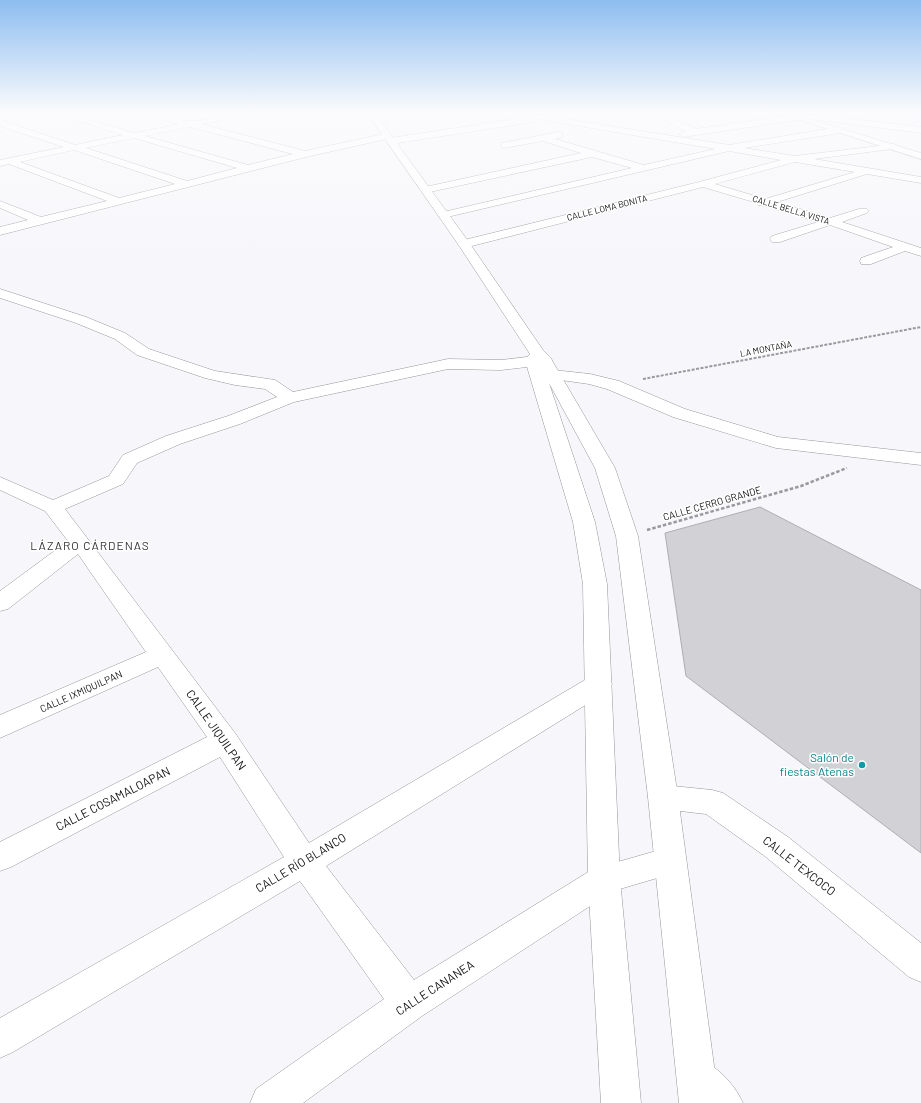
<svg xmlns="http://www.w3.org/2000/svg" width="921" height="1103" font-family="Barlow,sans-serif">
	<rect width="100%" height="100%" fill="#f7f7fb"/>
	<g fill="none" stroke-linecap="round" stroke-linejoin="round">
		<path fill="#a5cbfd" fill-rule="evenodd" d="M912,113h2l7,5 -8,7 -1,-1 7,-6z"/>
	</g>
	<path fill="#d2d2d6" stroke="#aeaeb2" d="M760,507l161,83v263l-235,-177 -21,-143z"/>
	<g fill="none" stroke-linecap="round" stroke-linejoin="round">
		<defs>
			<path id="street" d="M53,113h11l71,20 44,-9 -34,-9 -1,-2c16,0 33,9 47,8 19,0 36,-8 56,-8l-1,2 -45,9 104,27 83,-18 4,3 -1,2 -85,19 -306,78v-8l28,-7 -28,-12v-7l41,16 66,-16 -98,-37 -9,2v-6l64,-13 -64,-21v-6l75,25 48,-10zM190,127l103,27 -45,11 -103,-29zM134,138l103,30 -50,13 -101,-33zM74,150l101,34 -56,14 -99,-36z
				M512,113h16l201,32 111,-18 4,3 -4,3 -96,15 51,8 100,-12v4l-3,1 -78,10 107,18v6l-54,-9 -90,28 53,16 29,-9h8l2,2 -2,2 -25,9 79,26v8l-16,-5 -34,13h-10l-1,-3 1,-3 32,-11 -63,-22 -50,17h-8l-2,-3 2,-3 46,-14 -53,-16 -7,-1 -1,-2 -54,-16 -239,61 -4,-1 -2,-3 2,-3 239,-59 82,-22 -52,-9 -286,67 -6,-3 2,-2 193,-45 -40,-11 -167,36 -5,-3 5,-3 156,-34 -38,-12 -39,7 -3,-1v-4l58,-11 3,1v4l-7,2 89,26 71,-16 -177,-30 -4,3 -143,22 -5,-3 5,-3 137,-21zM795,162l60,10 -90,27 -50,-15z
				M650,113h10l36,16 109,-16 4,3 -4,3 -122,18 -4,-3 6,-3z
				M0,289l86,28 39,16 24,16 66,22 60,9 18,12 155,-33 53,1 43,-5 6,2 2,3 -2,3 -6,2 -43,5 -53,-1 -154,33 -54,22 -60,20 -43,19 -14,21 -58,25 170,224 74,110 281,-166 9,-3 9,3 4,7 -4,7 -282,175 88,114 179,-111 77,-22 11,4 5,10 -5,10 -68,20 -191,125 -119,87h-53l6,-14 128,-90 -84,-118 -287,171 -13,6v-40l284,-161 -64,-100 -209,110 -11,4v-29l207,-105 -49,-70 -158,71v-23l146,-63 -68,-98 -70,55 -8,2v-20l68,-50 -23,-30 -45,-21v-13l53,23 56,-24 14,-21 43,-19 62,-20 49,-19 -12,-8 -30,-4 -30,-7 -68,-23 -22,-16 -39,-16 -76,-25z
				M553,370l37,4 29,7 66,28 93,28 143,16v12l-145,-17 -103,-31 -66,-28 -18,-5 -42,-6 -2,-3 2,-3z
				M663,785l49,5 11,3 65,44 133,106v39l-12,-5 -143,-120 -60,-43 -43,-5 -10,-3 -5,-9 5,-9z
				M697,1058c20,8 37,25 46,45h-47l-13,-12 -5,-14 5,-14z"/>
			<path id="secondary" d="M779,113h11l131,40v6z"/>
			<path id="primary" d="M367,113h8l93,128 75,109 7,7 65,111 23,68 40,261 41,306h-40l-31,-306 -32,-261 -21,-68 -46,-85 46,139 12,62 13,295 21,224h-40l-13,-224 -5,-295 -10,-62 -48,-162 5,-6 -72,-110z
				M775,113h21l125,14v6l-142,-18z"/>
		</defs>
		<use href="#street" stroke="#96969a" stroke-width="1"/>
		<use href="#secondary" stroke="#96969a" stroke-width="1"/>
		<use href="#primary" stroke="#96969a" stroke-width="1"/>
		<path stroke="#9a9a9d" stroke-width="2" stroke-dasharray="3 1.5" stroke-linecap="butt" d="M643,379l278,-52"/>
		<path stroke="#9a9a9d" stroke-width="2.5" stroke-dasharray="3.5 2" stroke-linecap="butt" d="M647,530l154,-44 46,-18"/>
		<use href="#street" fill="#fff" fill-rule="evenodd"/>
		<use href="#secondary" fill="#fff" fill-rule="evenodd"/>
		<use href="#primary" fill="#fff" fill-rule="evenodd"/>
	</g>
	<linearGradient id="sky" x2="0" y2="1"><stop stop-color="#8dbdf0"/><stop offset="0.42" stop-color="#fbfbfd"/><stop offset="1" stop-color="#fbfbfd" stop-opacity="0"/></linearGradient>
	<rect width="921" height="267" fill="url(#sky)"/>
	<circle fill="#0f9aa8" stroke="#fff" stroke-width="1.5" cx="862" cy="765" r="4"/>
	<g text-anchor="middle" stroke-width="3" stroke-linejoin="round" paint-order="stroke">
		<g font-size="9" fill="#101011" stroke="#fff">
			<text transform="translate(607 208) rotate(-14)" y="3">CALLE LOMA BONITA</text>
			<text transform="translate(791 210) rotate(17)" y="3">CALLE BELLA VISTA</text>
			<text transform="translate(766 349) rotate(-11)" y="3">LA MONTAÑA</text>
		</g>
		<g font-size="10" fill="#101011" stroke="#fff">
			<text transform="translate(712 503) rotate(-16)" y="4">CALLE CERRO GRANDE</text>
			<text transform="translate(81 691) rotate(-24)" y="4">CALLE IXMIQUILPAN</text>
		</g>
		<g font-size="12" letter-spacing="1" fill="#363639" stroke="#fff">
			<text x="90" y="550">LÁZARO CÁRDENAS</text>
		</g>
		<g font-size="12" fill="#101011" stroke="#fff">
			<text transform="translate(216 730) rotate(55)" y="4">CALLE JIQUILPAN</text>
			<text transform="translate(113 799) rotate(-27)" y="4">CALLE COSAMALOAPAN</text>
			<text transform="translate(301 863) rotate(-31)" y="4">CALLE RÍO BLANCO</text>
			<text transform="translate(799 866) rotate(38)" y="4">CALLE TEXCOCO</text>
			<text transform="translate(435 988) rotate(-33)" y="4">CALLE CANANEA</text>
		</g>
		<g font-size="12" fill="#0d838f" stroke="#fff" text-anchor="end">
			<text x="854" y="762">Salón de<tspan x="854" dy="14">fiestas Atenas</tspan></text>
		</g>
	</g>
</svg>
